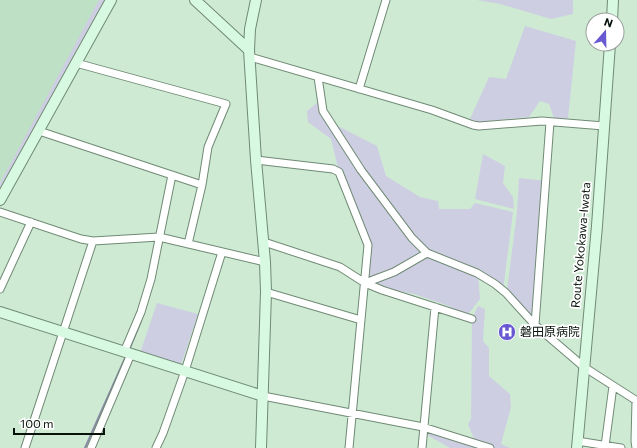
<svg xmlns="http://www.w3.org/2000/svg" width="637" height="448" font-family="Commissioner,'Noto Sans JP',sans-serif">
	<rect width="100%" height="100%" fill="#ceead3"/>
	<path fill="#bee0c4" d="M0,0h101l-101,183z"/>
	<path fill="#cecee3" d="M99,0h11l-110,196v-13z
		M477,0h96v14l-22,5 -51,-15z
		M525,26l51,15 -8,77h-14l-5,-14 -9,-3 -11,16 -51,5 -8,-3 19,-42 17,2z
		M318,102l12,20 47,24 9,30 34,21 18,4 1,8h31l5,-6 38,9 -10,79 -25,-17 2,25 -14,18 -17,-11 -35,-12 -53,-10 7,-39 -29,-73 -8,-33 -23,-17 -1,-11z
		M483,154l22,12 -2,17 10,14 1,12 -39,-10z
		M519,178l27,3 -11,144 -28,-35 10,-78z
		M157,303l41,11 -17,51 -41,-12z
		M478,306l7,3 -2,32 6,7v28l21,18 1,13 -10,37 9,4h-60l-21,-12 -6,-9 53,17 -8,-20 3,-5 1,-100z"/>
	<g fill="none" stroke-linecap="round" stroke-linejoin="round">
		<path stroke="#898aa6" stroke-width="2" d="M129,350l12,-29
			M85,448l41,-92"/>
		<defs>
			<path id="street" d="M250,57l182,53 41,15 6,1 63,-5 62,5
				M76,63l150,41 -18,43 -6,38
				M318,77l5,34 38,59 51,68 15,15 50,20 18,11 11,9 29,32 49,42 53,34
				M359,89l27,-89
				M39,131l163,54 -14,59
				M256,160l77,9 6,3 29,73 -19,203
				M0,212l81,27 12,2 66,-4 106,25
				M264,242l76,25 25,16 17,7 90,29
				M365,283l29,-11 33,-19
				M0,289l31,-67
				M266,292l95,28
				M535,325l15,-203
				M124,352l17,-40 10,-33 21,-104
				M263,396l160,31 67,21
				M577,441l44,7
				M605,446l8,-60
				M25,448l68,-207
				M91,448l40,-94
				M156,448l7,-15 22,-62 37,-119
				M422,448l13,-141
				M636,448l-1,-7 1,-40"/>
			<path id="secondary" d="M195,0l54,50
				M256,0l-6,29 -1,21 7,110 9,102 1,30 -5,156
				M612,20l1,-20
				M0,200l111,-200
				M0,312l263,84
				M577,448l20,-222 13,-182"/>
		</defs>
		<use href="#street" stroke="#708a75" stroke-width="9"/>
		<use href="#secondary" stroke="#708a75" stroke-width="12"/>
		<use href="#street" stroke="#fff" stroke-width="7"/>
		<use href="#secondary" stroke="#d8f9e1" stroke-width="10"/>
	</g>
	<defs>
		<symbol id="hospital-disc" viewBox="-11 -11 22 22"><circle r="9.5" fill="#6859d2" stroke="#fff"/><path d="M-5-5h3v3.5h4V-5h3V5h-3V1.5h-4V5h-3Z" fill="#fff"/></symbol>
	</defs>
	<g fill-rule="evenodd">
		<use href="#hospital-disc" x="497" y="322" width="20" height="20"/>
	</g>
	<g text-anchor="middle" stroke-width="3.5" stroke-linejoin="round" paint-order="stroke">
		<g font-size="12" fill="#08120a" stroke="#fff">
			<text transform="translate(581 245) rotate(-85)" y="4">Route Yokokawa-Iwata</text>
		</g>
		<g font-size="12" fill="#08120a" stroke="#fff" text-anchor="start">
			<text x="520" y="336">磐田原病院</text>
		</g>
	</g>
	<g transform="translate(605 32) rotate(20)"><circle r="19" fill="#ffffff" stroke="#9ca09d"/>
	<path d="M0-3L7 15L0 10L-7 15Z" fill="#6859d2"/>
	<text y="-6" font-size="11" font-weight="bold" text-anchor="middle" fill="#08120a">N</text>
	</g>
	<path d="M14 428v6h90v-6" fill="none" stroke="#08120a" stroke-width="2"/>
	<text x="20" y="428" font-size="12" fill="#08120a" stroke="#ffffff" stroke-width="3" paint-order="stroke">100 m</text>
</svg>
